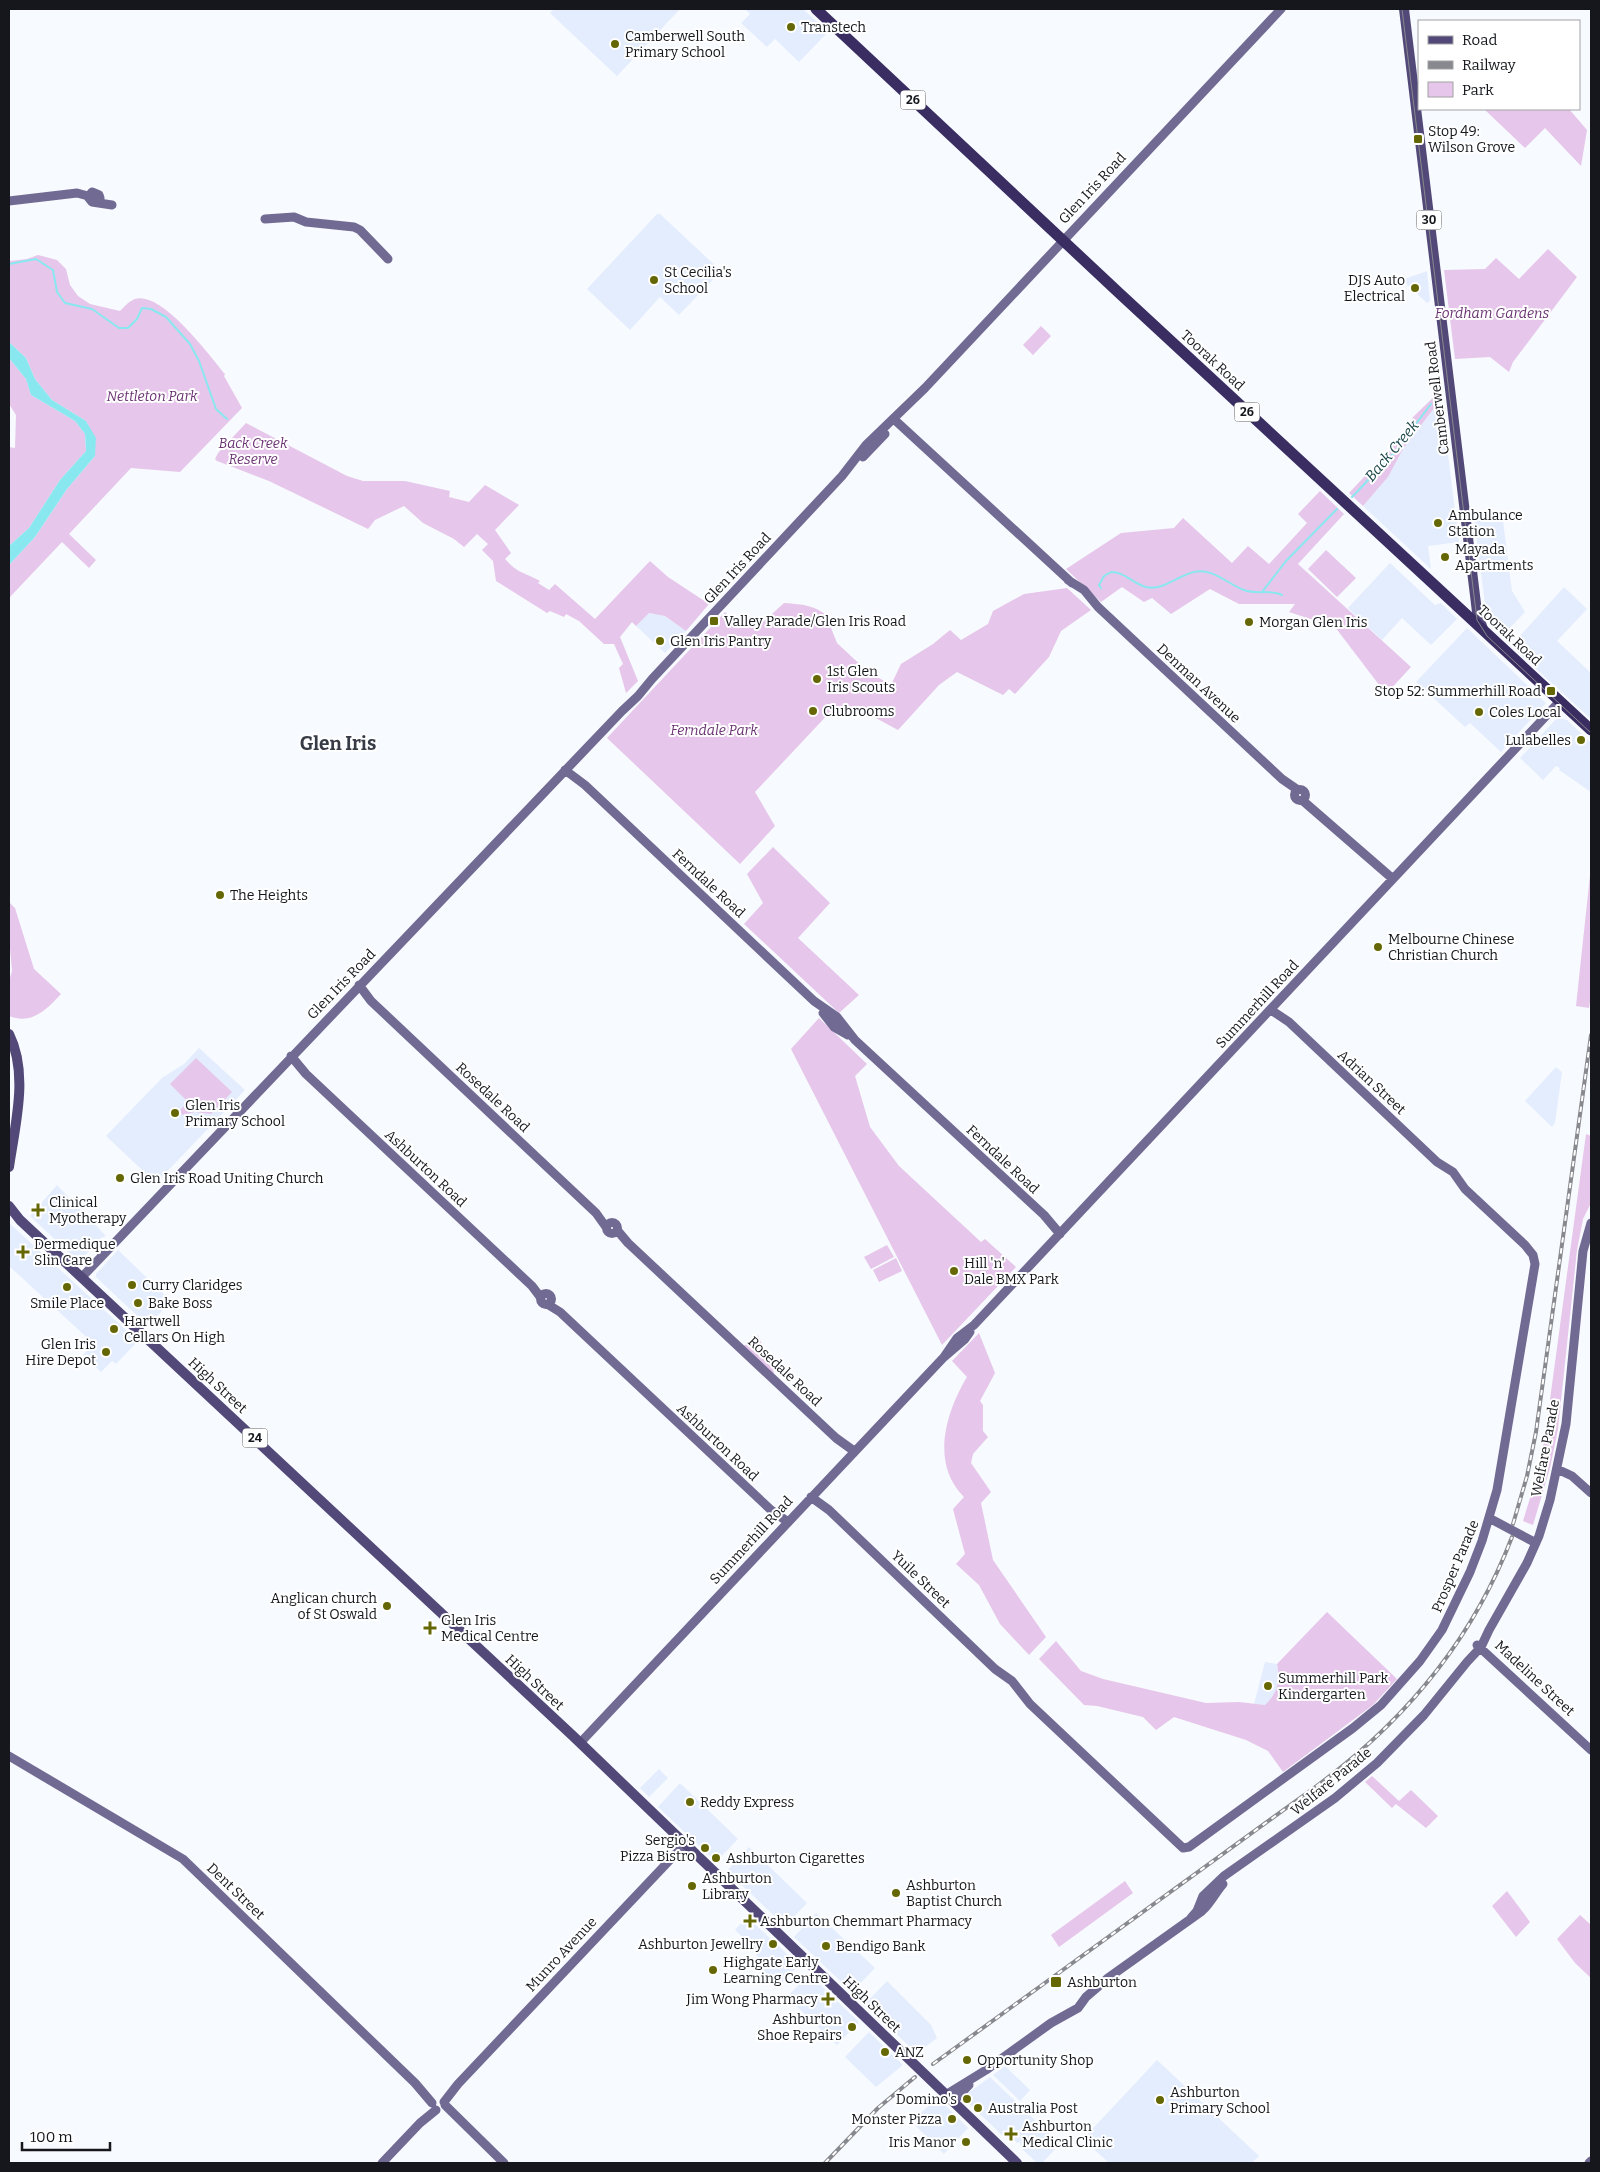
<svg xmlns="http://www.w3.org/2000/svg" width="1600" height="2172" font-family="Bitter,serif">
	<rect width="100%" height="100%" fill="#f7faff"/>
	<path fill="#e4edfd" d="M554,9h126l-63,67 -67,-63z
		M745,9h58l25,23 -29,30 -24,-23 -8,8 -26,-24 9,-9z
		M657,214h3l61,57 -42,44 -19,-18 -30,33 -43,-41z
		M1427,271l3,30 -3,2 -25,-23z
		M1441,399l18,143 -31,4 3,23 -68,-63 25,-29 15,-28z
		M1502,513l10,78 13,21 -23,24 -15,-17 -13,-100 3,-3z
		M1390,563l45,42 6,-2 16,16 -26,26 -29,-27 -20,22 -34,-32z
		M1564,587l23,22 -30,32 34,32v46l-80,-73z
		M648,613l17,3 21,15 -21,22 -29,-27z
		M1467,628l79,75 -45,49 -31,-29 -5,4 -49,-45z
		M1557,718l10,2 24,23v49l-32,-22 1,-2 -4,-2 -13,14 -23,-22z
		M199,1048l46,42 -89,93 -50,-47 56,-58 22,-14z
		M1556,1067l6,5 -7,51 -3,4 -27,-26z
		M57,1185l49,51 -5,2 -22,24 -49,-46z
		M9,1223l129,118 -22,23 -4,-3 -11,11 -18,-17 10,-12 -84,-77z
		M118,1250l53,51 -23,25 -52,-49v-3z
		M1265,1662l12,2 2,14 -4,18 -9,9 -12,-1z
		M659,1769l9,9 -19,19 -9,-9z
		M680,1783l58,56 -22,23 -58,-55z
		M749,1847l58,56 -22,23 -58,-55z
		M816,1913l59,55 -23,24 -58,-55z
		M747,1917l52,48 -20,21 -26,-24 5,-6 -9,-8 2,-3 -16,-15z
		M809,1974l50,48 -22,23 -50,-48z
		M887,1981l44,44 6,13 -16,12 -12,-4 -44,-42z
		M869,2032l34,33 -27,22 -31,-30z
		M1157,2060l102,96 -7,7h-143l-26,-24z
		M1005,2066l25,24 -10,11 -27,-26z
		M990,2077l70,67 -18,19h-5l-16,-15 -1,-6 -3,1 -11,-12 -4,4 -38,-36v-3z
		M938,2098l30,30 -24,26 -33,-33z"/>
	<path fill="#e6c6ea" d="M1484,109h85l18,21 -6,36 -36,-38 -20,20z
		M1548,249l29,28 -64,85 -4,10 -19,-15 -35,2 -11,-89 41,-1 11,-11 23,21z
		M38,255l19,5 9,9 4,16 8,11 12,8 30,7c4,-4 9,-10 15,-12 27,-8 74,56 90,75l-1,2 18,32 -62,64 -49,-4 -62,66 27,26 -7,8 -27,-26 -53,56v-33l26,-28 32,-48 28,-33v-18l-9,-17 -34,-21 -17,-21 -9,-21 -17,-16v-81l18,-2z
		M1041,326l10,10 -18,19 -10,-10z
		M9,358l17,21 5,16 44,26 10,13 1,17 -26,29 -31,48 -20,18v-99l6,1 1,-33 -7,-11z
		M1440,391l1,8 -38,50 -15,28 -25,29 -14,-13 59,-63 5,-13z
		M246,423l101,53 16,5h42l45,10 -1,6 20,5 16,-17 34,20 -24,25 16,23 -6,6c13,15 19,13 35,22l-2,2 11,7 6,-6 40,35 55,-58 18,16 41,27 -23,27 -21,-15 -16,-3 -13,13 -4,-4 -12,15 18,44 -12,12 -7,-25 4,-4 -9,-20h-10l-25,-23 -13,-7 -2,3 -14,-6 -3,2 -51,-32 -3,-20 -11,-11 6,-6 -11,-10 -13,13 -10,-8 -31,-16 -19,-17 -29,14 -7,9 -99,-48 -52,-20 -2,-2 3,-6z
		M1320,491l24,23 -46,50 113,103 -25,27 -51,-67 -46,-15 6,-8h-56l-29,-15 -39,25 -19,-16 -8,4 -22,-15 -21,15 -35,-33 55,-36 53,-5 9,-10 49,45 16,-17 21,18 38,-41 -9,-9z
		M1326,550l30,28 -19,19 -29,-28z
		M1067,588l24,22 -30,21 -12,26 -34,37 -6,-5 -6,6 -46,-23 -18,13 -41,45 -37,-20h-29l-77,82 20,34 -35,38 -133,-126 118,-126 16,16 21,-5 22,-20c26,2 33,3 52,20l-5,5 6,15 30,28 24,14 10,-21 32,-20 17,-14 11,10 27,-16 5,-13 31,-17z
		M773,847l57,56 -32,35 61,57 -20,18 -95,-89 19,-21 -16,-29z
		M1591,866v129l-2,13 -13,-2z
		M9,902l6,6 19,61 27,25c-15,16 -29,31 -52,22v-35l3,-10 -3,-34z
		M819,1018l48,46 -12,12 15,51 29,39 82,76 4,-3 31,28 -74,78 -151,-296z
		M196,1058l36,34 -21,22 -16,-2 -13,3 -2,-5 8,-8 -18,-18z
		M1586,1134l5,2v67l-8,16 -6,31 -19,179 -8,39 -17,57 -10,-4 17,-56 6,-36z
		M887,1245l7,12 -23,12 -7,-12z
		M896,1258l6,13 -23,11 -6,-12z
		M979,1333l16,40 -15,28 3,4v26l5,6 -15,17 -2,9 20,29 -10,11 12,57 53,77 -17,18 -29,-31 -21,-39 -23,-21 9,-10 -12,-45 11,-12c-34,-34 -18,-85 3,-120l-15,-16z
		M758,1335l16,37 -1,2 -30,-28 9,-4z
		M1327,1612l70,67 -24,26 -90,67 -15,-21 -22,-11 -72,-23 -18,13 -13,-13 -46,-11 -13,-1 -45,-46 17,-18 25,30 22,8 103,24 33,-1 26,3c13,-12 15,-24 12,-41z
		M1372,1776l27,25 12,-11 27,26 -12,12 -30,-24 -4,4 -27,-26z
		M1125,1881l8,12 -74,54 -8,-12z
		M1507,1891l23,31 -14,15 -24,-31z
		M1580,1915l10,9 1,-1v55l-16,-15 -18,-24z"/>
	<path fill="#89e8ef" d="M9,342l17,16 9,21 17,21 34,21 10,17 -1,18 -28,33 -32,48 -26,28v-19l20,-18 31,-48 26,-29 -1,-17 -10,-13 -44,-26 -5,-16 -17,-21z"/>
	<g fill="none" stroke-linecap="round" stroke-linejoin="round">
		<path stroke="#89e8ef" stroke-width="2" d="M9,264l27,-5 17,11 4,22 8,11 27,6 27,19h9l9,-9 5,-11 9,1 15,8 24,27 9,17 17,48 11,10
			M1352,497l42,-44 37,-49
			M1101,588l-2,-3 5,-9 7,-4c14,0 22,12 35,15 17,4 33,-12 48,-15 18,-5 35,13 50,18 13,5 26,-1 38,5
			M1262,592l24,-31 51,-52"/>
		<path stroke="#716a92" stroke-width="9" d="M9,201l68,-8 11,3
			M96,202l4,-4 -1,-3 -7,-3 -4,5 4,5 20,3
			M265,219l29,-2 12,5 48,5 6,3 28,29
			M897,422l175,161
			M863,457l22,-23
			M1068,580l16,10 14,17 184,172 16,11
			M565,770l20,15 229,216 23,16 18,23 189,175 16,19
			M1294.5 795a5.5 5.5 0 1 1 11 0a5.5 5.5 0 1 1-11 0Z
			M1302,800l91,79
			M359,985l12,16 225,212 10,14
			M823,1013l11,14 14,8
			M291,1056l15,18 226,212 9,12
			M606.5 1228a5.5 5.5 0 1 1 11 0a5.5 5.5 0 1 1-11 0Z
			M617,1230l11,13 208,195 18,13
			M82,1277l540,-566 16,-15 14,-17 190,-203 24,-31 59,-57 356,-379
			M540.5 1299a5.5 5.5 0 1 1 11 0a5.5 5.5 0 1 1-11 0Z
			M547,1304l13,8 211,198 17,12
			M944,1357l13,-19 17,-13 586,-624
			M1557,1469l15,7 19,17
			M811,1497l18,13 166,159 17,12 18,23 153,144 6,-1 164,-119 28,-23 39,-44 22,-31 28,-58 12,-31 15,-51 38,-226 -2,-9 -8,-10 -60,-56 -12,-17 -16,-10 -148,-140 -18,-12
			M1489,1518l47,25
			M1477,1645l114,105
			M580,1743l364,-386 21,-18 5,-7
			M9,1756l174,103 232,224 17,20
			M1191,1918l6,-7 6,-15 21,-20 111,-78 42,-35 47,-48 43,-53 14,-15 8,-17 38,-67 12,-27 11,-36 16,-76 17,-173 8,-28
			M947,2094l39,-24 65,-47 27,-15 8,-11 22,-19 94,-67c9,-8 13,-18 21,-27
			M954,2101l15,-16
			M444,2102l14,-18 227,-240
			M445,2105l59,58
			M382,2163l38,-40 16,-13
			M1589,2163l2,-2"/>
		<path stroke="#534978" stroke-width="10" d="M1404,9l73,603 6,17
			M9,1034c20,40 6,91 0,133
			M9,1206l11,14 553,516 444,427"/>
		<path stroke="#3a2d62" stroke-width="11" d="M816,9l302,283 473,438"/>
		<path stroke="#87898e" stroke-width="1" d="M1402,9l75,611 10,16 104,97"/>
		<defs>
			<path id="rail" d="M1513,1524l14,-48 9,-44 55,-397
				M933,2064l385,-279c88,-65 155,-146 194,-248
				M825,2163l53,-55 37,-31"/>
		</defs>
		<use href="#rail" stroke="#87898e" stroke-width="4"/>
		<use href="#rail" stroke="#fff" stroke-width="2" stroke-dasharray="5.5" stroke-linecap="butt"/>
	</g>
	<g fill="#656704" stroke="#fff" stroke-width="2">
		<circle cx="791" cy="27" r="5"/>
		<circle cx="615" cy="44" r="5"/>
		<rect x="1413" y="134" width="10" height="10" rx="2.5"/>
		<circle cx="654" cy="280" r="5"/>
		<circle cx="1415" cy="288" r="5"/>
		<circle cx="1438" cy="523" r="5"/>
		<circle cx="1445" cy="557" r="5"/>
		<rect x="709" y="616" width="10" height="10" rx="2.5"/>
		<circle cx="1249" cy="622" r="5"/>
		<circle cx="660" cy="641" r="5"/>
		<circle cx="817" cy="679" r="5"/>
		<rect x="1546" y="686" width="10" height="10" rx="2.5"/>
		<circle cx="813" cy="711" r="5"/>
		<circle cx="1479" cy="712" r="5"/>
		<circle cx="1581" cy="740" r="5"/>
		<circle cx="220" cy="895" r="5"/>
		<circle cx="1378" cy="947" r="5"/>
		<circle cx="175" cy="1113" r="5"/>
		<circle cx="120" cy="1178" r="5"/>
		<path d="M35.5 1202.5h5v5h5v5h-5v5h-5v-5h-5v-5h5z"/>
		<path d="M20.5 1244.5h5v5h5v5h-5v5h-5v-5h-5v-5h5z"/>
		<circle cx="954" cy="1271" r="5"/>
		<circle cx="132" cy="1285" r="5"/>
		<circle cx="67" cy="1287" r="5"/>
		<circle cx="138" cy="1303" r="5"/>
		<circle cx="114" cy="1329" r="5"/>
		<circle cx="106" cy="1352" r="5"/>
		<circle cx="387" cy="1606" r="5"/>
		<path d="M427.5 1620.5h5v5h5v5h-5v5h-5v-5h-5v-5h5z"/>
		<circle cx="1268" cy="1686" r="5"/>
		<circle cx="690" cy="1802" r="5"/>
		<circle cx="705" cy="1848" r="5"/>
		<circle cx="716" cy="1858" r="5"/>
		<circle cx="692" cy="1886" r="5"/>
		<circle cx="896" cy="1893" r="5"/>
		<path d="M747.5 1913.5h5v5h5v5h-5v5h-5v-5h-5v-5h5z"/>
		<circle cx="773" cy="1944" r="5"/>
		<circle cx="826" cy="1946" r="5"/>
		<circle cx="713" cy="1970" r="5"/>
		<rect x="1050" y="1976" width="12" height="12" rx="2.5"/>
		<path d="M825.5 1991.5h5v5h5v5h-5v5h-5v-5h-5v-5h5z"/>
		<circle cx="852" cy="2027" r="5"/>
		<circle cx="885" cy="2052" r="5"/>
		<circle cx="967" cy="2060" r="5"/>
		<circle cx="967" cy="2099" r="5"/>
		<circle cx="1160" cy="2100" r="5"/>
		<circle cx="978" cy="2108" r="5"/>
		<circle cx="952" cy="2119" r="5"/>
		<path d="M1008.5 2126.5h5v5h5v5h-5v5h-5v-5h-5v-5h5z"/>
		<circle cx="966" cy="2142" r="5"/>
	</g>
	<g text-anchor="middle" stroke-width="4" stroke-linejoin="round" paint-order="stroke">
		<g fill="#fff" stroke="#5b5d60" stroke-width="1">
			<rect x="900.5" y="90.5" width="25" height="19" rx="4"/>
			<rect x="1416.5" y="210.5" width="25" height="19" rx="4"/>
			<rect x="1234.5" y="402.5" width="25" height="19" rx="4"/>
			<rect x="242.5" y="1428.5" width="25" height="19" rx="4"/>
		</g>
		<g font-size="12" font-weight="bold" fill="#15171c">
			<text x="913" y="104">26</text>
			<text x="1429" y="224">30</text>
			<text x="1247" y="416">26</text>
			<text x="255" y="1442">24</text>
		</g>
		<g font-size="14" fill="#15171c" stroke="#fff" text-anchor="start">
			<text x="801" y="32">Transtech</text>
			<text x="625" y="41">Camberwell South<tspan x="625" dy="16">Primary School</tspan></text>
			<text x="1428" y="136">Stop 49:<tspan x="1428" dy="16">Wilson Grove</tspan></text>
			<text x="664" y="277">St Cecilia's<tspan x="664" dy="16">School</tspan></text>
			<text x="1405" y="285" text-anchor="end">DJS Auto<tspan x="1405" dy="16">Electrical</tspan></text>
			<text x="1448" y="520">Ambulance<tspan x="1448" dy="16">Station</tspan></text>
			<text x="1455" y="554">Mayada<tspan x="1455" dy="16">Apartments</tspan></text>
			<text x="724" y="626">Valley Parade/Glen Iris Road</text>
			<text x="1259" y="627">Morgan Glen Iris</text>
			<text x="670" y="646">Glen Iris Pantry</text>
			<text x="827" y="676">1st Glen<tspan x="827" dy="16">Iris Scouts</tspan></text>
			<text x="1541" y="696" text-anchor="end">Stop 52: Summerhill Road</text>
			<text x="823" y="716">Clubrooms</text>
			<text x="1489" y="717">Coles Local</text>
			<text x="1571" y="745" text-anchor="end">Lulabelles</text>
			<text x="230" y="900">The Heights</text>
			<text x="1388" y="944">Melbourne Chinese<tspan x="1388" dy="16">Christian Church</tspan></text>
			<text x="185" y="1110">Glen Iris<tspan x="185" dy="16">Primary School</tspan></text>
			<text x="130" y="1183">Glen Iris Road Uniting Church</text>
			<text x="49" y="1207">Clinical<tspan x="49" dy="16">Myotherapy</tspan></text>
			<text x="34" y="1249">Dermedique<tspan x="34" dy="16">Slin Care</tspan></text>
			<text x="964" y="1268">Hill 'n'<tspan x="964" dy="16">Dale BMX Park</tspan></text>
			<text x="142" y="1290">Curry Claridges</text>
			<text x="67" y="1308" text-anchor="middle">Smile Place</text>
			<text x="148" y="1308">Bake Boss</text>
			<text x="124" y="1326">Hartwell<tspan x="124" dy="16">Cellars On High</tspan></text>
			<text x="96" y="1349" text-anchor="end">Glen Iris<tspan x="96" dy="16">Hire Depot</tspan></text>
			<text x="377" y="1603" text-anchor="end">Anglican church<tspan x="377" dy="16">of St Oswald</tspan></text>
			<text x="441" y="1625">Glen Iris<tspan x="441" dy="16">Medical Centre</tspan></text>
			<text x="1278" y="1683">Summerhill Park<tspan x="1278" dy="16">Kindergarten</tspan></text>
			<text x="700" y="1807">Reddy Express</text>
			<text x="695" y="1845" text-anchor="end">Sergio's<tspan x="695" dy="16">Pizza Bistro</tspan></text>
			<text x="726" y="1863">Ashburton Cigarettes</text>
			<text x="702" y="1883">Ashburton<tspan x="702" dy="16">Library</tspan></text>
			<text x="906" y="1890">Ashburton<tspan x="906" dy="16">Baptist Church</tspan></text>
			<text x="760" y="1926">Ashburton Chemmart Pharmacy</text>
			<text x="763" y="1949" text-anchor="end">Ashburton Jewellry</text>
			<text x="836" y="1951">Bendigo Bank</text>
			<text x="723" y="1967">Highgate Early<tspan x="723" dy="16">Learning Centre</tspan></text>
			<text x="1067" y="1987">Ashburton</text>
			<text x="818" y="2004" text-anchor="end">Jim Wong Pharmacy</text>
			<text x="842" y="2024" text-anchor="end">Ashburton<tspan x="842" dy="16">Shoe Repairs</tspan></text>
			<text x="895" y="2057">ANZ</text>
			<text x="977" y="2065">Opportunity Shop</text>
			<text x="1170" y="2097">Ashburton<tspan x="1170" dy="16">Primary School</tspan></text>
			<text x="957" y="2104" text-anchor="end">Domino's</text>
			<text x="988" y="2113">Australia Post</text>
			<text x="942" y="2124" text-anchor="end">Monster Pizza</text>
			<text x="1022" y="2131">Ashburton<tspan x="1022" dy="16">Medical Clinic</tspan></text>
			<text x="956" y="2147" text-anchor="end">Iris Manor</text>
		</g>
		<g font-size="14" fill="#15171c" stroke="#fff">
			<text transform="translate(1092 188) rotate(-47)" y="5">Glen Iris Road</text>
			<text transform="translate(1213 360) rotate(43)" y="5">Toorak Road</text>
			<text transform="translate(1437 398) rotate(-97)" y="5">Camberwell Road</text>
			<text transform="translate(737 568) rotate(-47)" y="5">Glen Iris Road</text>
			<text transform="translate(1510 635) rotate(43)" y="5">Toorak Road</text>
			<text transform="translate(1199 683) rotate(43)" y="5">Denman Avenue</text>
			<text transform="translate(709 883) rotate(43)" y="5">Ferndale Road</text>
			<text transform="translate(341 984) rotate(-46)" y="5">Glen Iris Road</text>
			<text transform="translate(1257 1004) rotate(-47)" y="5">Summerhill Road</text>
			<text transform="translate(1372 1082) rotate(43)" y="5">Adrian Street</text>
			<text transform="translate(493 1097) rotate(43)" y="5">Rosedale Road</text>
			<text transform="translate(1003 1159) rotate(43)" y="5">Ferndale Road</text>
			<text transform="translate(426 1168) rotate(43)" y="5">Ashburton Road</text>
			<text transform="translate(785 1371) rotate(43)" y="5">Rosedale Road</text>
			<text transform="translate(218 1385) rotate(43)" y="5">High Street</text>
			<text transform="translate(718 1442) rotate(43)" y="5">Ashburton Road</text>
			<text transform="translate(1545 1448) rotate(-79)" y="5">Welfare Parade</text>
			<text transform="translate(751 1540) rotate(-47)" y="5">Summerhill Road</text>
			<text transform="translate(1455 1566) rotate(-67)" y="5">Prosper Parade</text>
			<text transform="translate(921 1579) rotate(44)" y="5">Yuile Street</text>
			<text transform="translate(1535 1678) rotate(43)" y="5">Madeline Street</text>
			<text transform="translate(535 1682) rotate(43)" y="5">High Street</text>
			<text transform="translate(1331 1781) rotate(-39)" y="5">Welfare Parade</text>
			<text transform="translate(236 1891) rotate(44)" y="5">Dent Street</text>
			<text transform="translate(561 1954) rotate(-47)" y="5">Munro Avenue</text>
			<text transform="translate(872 2004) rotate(44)" y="5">High Street</text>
		</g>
		<g font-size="14" font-style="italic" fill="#6a3273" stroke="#fff">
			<text x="1492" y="318">Fordham Gardens</text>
			<text x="152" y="401">Nettleton Park</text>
			<text x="253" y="448">Back Creek<tspan x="253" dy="16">Reserve</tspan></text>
			<text x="714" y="735">Ferndale Park</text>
		</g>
		<g font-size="15" font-style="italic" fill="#174447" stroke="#fff">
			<text transform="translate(1392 451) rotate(-50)" y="5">Back Creek</text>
		</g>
		<g font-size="19" font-weight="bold" fill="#363b46" stroke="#fff">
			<text x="338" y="750">Glen Iris</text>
		</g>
	</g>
	<rect width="1600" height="2172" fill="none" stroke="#15171c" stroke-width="20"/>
	<rect x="1418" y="20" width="162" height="90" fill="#ffffff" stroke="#a1a2a4"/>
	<rect x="1428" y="36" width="25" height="8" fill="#534978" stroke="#a1a2a4"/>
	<text x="1462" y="45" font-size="15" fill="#15171c">Road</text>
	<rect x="1428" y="61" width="25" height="8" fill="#87898e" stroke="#a1a2a4"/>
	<text x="1462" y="70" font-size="15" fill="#15171c">Railway</text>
	<rect x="1428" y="82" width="25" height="15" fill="#e6c6ea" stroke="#a1a2a4"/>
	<text x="1462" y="95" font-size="15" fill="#15171c">Park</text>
	<path d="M22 2142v8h88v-8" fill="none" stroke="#15171c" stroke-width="2.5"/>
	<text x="30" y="2142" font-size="15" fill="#15171c" stroke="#ffffff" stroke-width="4" paint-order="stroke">100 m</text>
</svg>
